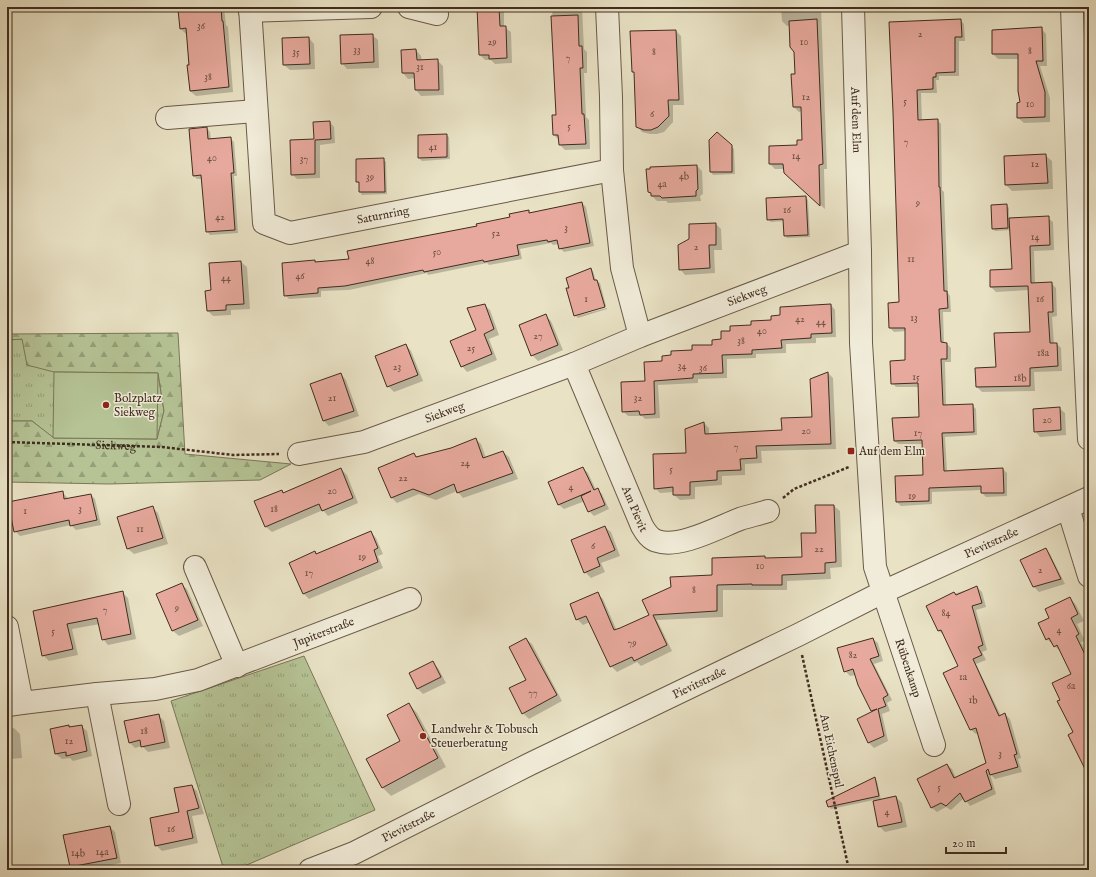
<svg xmlns="http://www.w3.org/2000/svg" width="1096" height="877" font-family="'IM FELL English',serif">
	<defs>
		<pattern id="grass-tufts" width="24" height="20" patternUnits="userSpaceOnUse"><rect width="24" height="20" fill="#b5c395"/><path d="M3 7l-1-3M5 7V3M7 7l1-3M15 17l-1-3M17 17v-4M19 17l1-3" fill="none" stroke="#959f79"/></pattern>
		<pattern id="forest-firs" width="22" height="20" patternUnits="userSpaceOnUse"><rect width="22" height="20" fill="#b5c395"/><path d="M5 1l3.5 6h-7zM16 11l3.5 6h-7z" fill="#959f79"/></pattern>
	</defs>
	<rect width="100%" height="100%" fill="#e9e2c5"/>
	<filter id="stains"><feTurbulence type="fractalNoise" baseFrequency=".005" numOctaves="4"/><feColorMatrix values="0 0 0 0 .2 0 0 0 0 .09 0 0 0 0 .02 0 0 0 .5 -.17"/></filter>
	<radialGradient id="worn" r=".72"><stop offset=".6" stop-color="#630" stop-opacity="0"/><stop offset="1" stop-color="#630" stop-opacity=".3"/></radialGradient>
	<path fill="url(#grass-tufts)" stroke="#7a785a" d="M22,339l136,34 6,38 -7,28 -104,-1 -21,-17h-25v-81z
		M304,656l71,154 -140,60h-11l-53,-169z"/>
	<path fill="url(#forest-firs)" stroke="#7a785a" d="M178,333l7,121 106,10 -31,16 -151,4 -102,-2v-61h25l22,17 103,1 7,-28 -6,-38 -104,-1 -27,-7 -5,-26 -15,1v-6z"/>
	<path fill="#b5c395" stroke="#7a785a" d="M54,372l104,1 -1,66 -104,-1z"/>
	<path fill="#0003" d="M7,7h1l2,22h-3z
		M189,7h35l2,18 2,2 5,65 -37,4 -6,-5 -3,-57h-1l-5,-5 8,-18z
		M474,7h30v20l7,5 1,31 -17,1 -4,-4h-6l-5,-5 -2,-41 -4,-5z
		M552,7h30l2,42 3,3v21h-3l2,44 3,3 1,29 -25,1 -5,-5 -1,-5 -5,-5 -1,-19h4z
		M781,7h40l6,162h-3l1,40 -40,-36 -1,-4h-9l-5,-5v-17l28,-1 5,-5 -1,-30 -3,1 -5,-5 2,-32 -1,-23 -5,-26h-3l-5,-5z
		M960,20l4,4 1,17h-6v35h-20v4h-3l1,13h-16l1,28 15,-1 4,4 1,66 2,2 4,101 2,3 1,16h-8l1,32h3l4,4v14h-6l1,44 26,-1 4,4 1,26 -32,2 2,34 56,-2 4,4v23l-21,1 -4,-4v-3l-50,2v12l-31,2 -4,-4 27,-26 -1,-32h-25l-4,-4 26,-22 -1,-31h-23l-4,-4 14,-22v-30l-12,1 -4,-4 10,-25 -6,-191z
		M1041,28l5,6 1,32h-7l10,32v24l-26,1 -6,-5 4,-15 -3,-44h-21l-5,-5v-23z
		M676,31l5,5 3,69h-11v17l-9,10 -7,2h-7l-8,-2 -5,-6 -2,-52 -2,-2z
		M372,35l6,5 1,28 -32,1 -5,-6z
		M309,38l5,6 1,25 -25,1 -6,-5z
		M416,50l5,6 1,5 15,-1 6,6 1,29 -23,1 -5,-6 -1,-12 -7,1 -5,-6 -1,-22z
		M330,122l4,5 1,16 -15,2v33l-23,1 -5,-5 23,-34z
		M207,128l3,4 1,8 20,-1 3,3 3,34h-3l4,57 -28,2 -3,-4 -4,-52h-6l-3,-3z
		M717,133l17,16 1,25 -22,1 -2,-3 -1,-32z
		M446,135l3,2 1,22 -28,2 -3,-3v-22z
		M1046,156l6,5 1,28 -41,2 -6,-6 -1,-28z
		M383,159l3,3 1,32 -25,1 -2,-3v-8l-3,-2v-22z
		M697,166l5,5 1,23 -3,2 1,5 -33,2 -2,-2h-9l-5,-5v-2z
		M806,197l2,3 2,37 -23,1 -2,-3 -1,-14 -13,1 -3,-3z
		M582,203l4,4 8,39 -30,6 -4,-4 -1,-4 -6,1 -2,-2 -31,6 2,10 -33,6 -2,-2 -59,12 -1,-2 -78,17 -28,1v6l-32,2 -4,-4 -2,-32 32,-2 2,2 33,-3 161,-42 17,-7 3,3z
		M1006,205l3,3v11l39,-1 5,4 1,28 -20,1 1,33 16,-1 5,5 1,28 -5,1 2,27h3l4,4 1,23 -28,1 1,19 -53,1 -5,-5 54,-54 -2,-43 -33,2 -5,-5 22,-17 -2,-40 -16,1 -2,-3z
		M716,224l5,5 1,21h-8l1,23 -30,2 -5,-6z
		M241,262l6,5 3,42 -19,1v5l-18,1 -5,-5 4,-20 -2,-27z
		M591,269l2,2 3,10 4,2 6,23 -31,10 -7,-27 2,-1z
		M484,305l6,5 9,25 -10,4 8,21 -30,12 -5,-6 15,-36z
		M831,305l4,5 1,27 -20,1v5l-30,1v9l-30,1v4l-29,1v19l-29,1v4l-40,2 2,33 -15,1 -3,-3h-14l-5,-5 40,-49 9,-6 41,-10 9,-6 9,-8 41,-11 9,-5z
		M607,308v1l-29,9 -2,-2z
		M545,315l6,6 12,29 -25,11 -6,-6z
		M406,345l5,6 12,30 -29,11 -6,-6z
		M828,373l5,5 3,71 -75,2 1,12 -17,1v11l-23,1v9l-27,2v12l-15,1 -6,-5v-3l-14,1 -5,-5 32,-34 17,-31 5,5v6l74,-3 30,-14z
		M341,374l5,6 13,36 -30,10 -5,-5z
		M1059,408l6,5 1,22 -26,2 -5,-6z
		M475,439l6,5 5,14 17,-6 6,5 9,22 -55,19 -6,-7 -21,9 -17,-6 -22,9 -5,-5 22,-44 3,4 34,-9z
		M583,468l5,5 8,17 1,-1 5,5 7,15 -15,7 -5,-5 -4,-10 -21,8 -5,-4 -10,-23z
		M341,469l6,6 11,28 -30,13 -5,-6 -51,22 -6,-5 -10,-25 26,-11 2,2z
		M62,492l5,5 1,3 23,-5 4,4 6,26 -25,5 -5,-5 -51,11 -5,-5z
		M834,506l6,5 2,56 -12,1 1,11 -44,2v9h-64v27l-66,3 15,31 -31,15 -4,-4 -20,10 -6,-6 -21,-44 -7,3 -6,-6 20,-26 6,6 14,32 33,-16 63,-39 51,-19 2,2 37,-1z
		M152,507l6,6 10,31 -34,10 -6,-5 -10,-31z
		M605,527l6,5 9,24 -19,7 4,9 -14,6 -6,-6z
		M371,532l5,6 7,16 -5,2 5,12 -74,31 -6,-6 12,-41 2,2z
		M1046,549l4,5 15,30 -26,8 -5,-5 -13,-27z
		M181,584l6,5 16,37 -24,10 -6,-5 -16,-37z
		M977,587l5,5 4,15 -10,3 11,40 -5,2 4,8 -10,4 25,52 4,-2 5,5 11,39 -3,1 4,13 -27,7 -5,-5 6,20 -26,12 -6,-8 -13,12 -5,-3 -9,5 -5,-4 -14,-29 29,-14 5,4 4,9 31,-15 -9,-30 -2,1 -5,-4 -27,-57 15,-6 -15,-32 -5,-4 -12,-25 23,-11z
		M122,592l6,6 8,41 -28,6 -5,-6 -3,-15 -28,5 6,26 -29,6 -6,-6 -9,-43z
		M1070,598l6,7 8,16 -7,3 8,17 -4,1 8,16v114l-27,-72 10,-26 -11,-22 -14,-13 3,-20z
		M526,639l6,5 30,57 -33,18 -6,-6 4,-33z
		M873,639l5,4 5,18 -9,3 18,36 -5,3 3,8 -8,3 6,27 -14,7 -5,-5 -11,-24 15,-7 -17,-37 -6,1 -5,-5z
		M433,663l5,5 8,15 -23,11 -5,-5 -8,-15z
		M409,704l8,9 29,54 -55,29 -8,-8 -15,-29 34,-18z
		M158,715l6,6 6,27 -22,4 -6,-6 -7,2 -6,-6z
		M69,726l1,2 11,-2 6,5 5,25 -19,5 -3,-3 -8,1 -6,-5 -5,-24z
		M14,728l6,6 2,24 -12,1 1,12 -4,1v-43z
		M875,779l2,2 4,19 15,-3 6,6 5,24 -22,5 -6,-6 -5,-26 -43,9 -2,-3z
		M191,786l6,5 7,23 -12,2 6,27 -36,8 -6,-6 24,-33z
		M110,827l5,5 6,31 -35,7h-12l-3,-3 -7,-31z"/>
	<path fill="#e7a99d" stroke="#402d1f" d="M221,7l1,14h1l6,66 -39,4 -3,-26h2l-3,-37 -6,1 -2,-19z
		M477,7h22l1,19h6l1,32 -18,1v-4h-10z
		M578,15l1,31h3l1,22h-3l2,46h2l2,30 -27,1 -1,-10h-5l-1,-20h4l-5,-99z
		M817,19l6,145 -4,1 1,41 -36,-33 -1,-9h-14v-18l28,-1v-5h5l-1,-33h-8l-2,-33h4l-1,-22 -4,-5 -1,-26z
		M961,19l1,18h-7v35l-19,1v4h-3v12l-16,1 1,30 20,-1 1,68h1l4,104h3l1,17 -9,1 2,33 6,1v16h-6l2,46 30,-1 1,28 -32,1 2,38 59,-3 1,25h-23v-7l-52,2v13l-33,1 -1,-26 28,-1 -1,-35 -28,1 -2,-23 27,-1 -1,-34 -27,1 -1,-23 15,-1v-32h-16l-1,-25 11,-1 -6,-190 -4,-90z
		M1042,27l1,34h-7l9,31v25l-28,1v-15l3,-1 -2,-11v-37h-26v-24z
		M676,30l3,70h-11l1,16 -11,11 -7,3h-7l-8,-3 -2,-55h-2l-2,-41z
		M373,34l1,28 -33,2 -1,-29z
		M309,37l1,27 -27,1 -1,-27z
		M416,49l1,11 21,-1 1,31h-24l-1,-17h-12l-1,-23z
		M330,121l1,18 -16,1v34l-24,1 -1,-35 24,-1 -1,-17z
		M207,127l1,12 23,-2 3,36h-3l4,57 -29,2 -5,-57 -8,1 -4,-47z
		M717,132l15,13v27h-22l-1,-32z
		M447,134v23l-29,1v-23z
		M1046,154l2,29 -43,2 -1,-29z
		M384,158l1,34h-26v-10h-3v-23z
		M697,165l1,24 -2,2v5l-34,2 -2,-2h-9v-3l-3,-1 -2,-23h4v-2z
		M806,196l2,39 -24,1 -1,-17 -16,1 -1,-22z
		M582,202l8,41 -31,6 -2,-9 -9,2 -1,-2 -30,5 2,10 -35,7 -1,-2 -59,12 -1,-2 -78,16 -27,2v5l-34,3 -2,-33 33,-3v2l34,-3 -2,-8 130,-25 -1,-2 34,-7 -1,-3 20,-4v3z
		M1007,204l1,24 -16,1 -1,-24z
		M1049,216l1,29 -20,1 1,37 21,-1 1,30h-5l2,31h7l1,23 -28,2v18l-54,1 -1,-19 21,-1 -2,-34 36,-1 -2,-46 -38,1v-17l22,-1 -3,-51z
		M716,223v22h-7l1,23 -31,2 -1,-25 11,-6v-15z
		M241,261l3,43 -18,1v5l-19,1 -2,-20 6,-1 -2,-27z
		M591,268l3,12h3l8,27 -31,9 -8,-28h3l-3,-10z
		M485,304l9,25 -10,5 8,20 -31,13 -11,-26 26,-11 -9,-22z
		M831,304l1,29 -21,1v4l-30,2 1,8 -30,2v4l-30,1 1,18 -30,1v4l-39,3 1,33 -15,1 -1,-4 -17,1 -1,-30 24,-1 -1,-19 18,-1v-5l9,-1v-4l21,-1v-5h20v-5l9,-1v-8h9v-5l21,-1v-4l20,-1v-4l9,-1v-8z
		M546,314l12,31 -27,11 -12,-31z
		M406,344l12,31 -31,12 -12,-31z
		M828,372l3,72 -75,2 1,12 -17,1 1,11 -24,1v9l-27,2v13h-17v-8l-19,2 -1,-35 33,-1 -1,-24 19,-7 1,12 77,-4 -1,-12 31,-1 -2,-38z
		M341,373l13,38 -31,10 -13,-37z
		M1060,407l1,23 -27,2 -1,-23z
		M476,438l7,20 20,-7 10,22 -56,20 -3,-9 -25,11 -16,-6 -22,9 -13,-30 36,-15 2,4 35,-9z
		M583,467l11,23 4,-2 7,17 -17,7 -7,-16 10,-5 -33,14 -10,-23z
		M341,468l12,30 -31,13 -3,-7 -54,23 -11,-26 28,-11 1,3z
		M63,491l1,8 27,-5 6,26 -27,6 -1,-6 -55,12 -6,-30z
		M815,505h19l2,57 -11,1v10l-43,2v10h-30v-1l-35,1v26l-64,4 14,30 -33,16 -2,-4 -22,10 -24,-51 -10,4 -6,-16 28,-12 16,38 6,-2 29,-13 -7,-15 29,-13 -1,-10 42,-2v-17l53,-2v2l37,-1 -1,-24h15z
		M153,506l10,32 -36,11 -10,-32z
		M605,526l10,24 -18,8 3,8 -16,7 -13,-33z
		M371,531l7,17 -4,2 4,12 -75,32 -14,-31 26,-12 1,3z
		M1046,548l15,31 -28,8 -13,-27z
		M182,583l16,37 -26,11 -16,-37z
		M977,586l5,17 -10,3 11,39 -5,2 4,8 -9,4 26,57 6,-3 12,41 -3,1 4,12 -28,8 -2,-6 -2,2 6,18 -27,13 -5,-9 -14,13 -5,-3 -10,5 -14,-29 30,-15 7,14 32,-15 -10,-35 -6,2 -27,-57 15,-7 -17,-36 -3,1 -12,-25 28,-14 2,3z
		M123,591l8,43 -29,6 -5,-22 -30,6 6,25 -31,7 -9,-45z
		M1070,597l8,17 -7,4 8,16 -3,2 13,27v114l-21,-42 5,-3 -16,-31 3,-1 -8,-17 19,-9 -14,-29 -3,2 -5,-9 -3,2 -8,-17 11,-5 -4,-9z
		M526,638l31,57 -35,19 -13,-26 17,-8 -17,-33z
		M873,638l6,18 -9,3 18,36 -5,3 3,8 -8,3 6,27 -16,7 -11,-24 20,-10 -6,2 -13,-26 -5,-16 -9,3 -7,-24z
		M433,661l8,16 -24,12 -8,-16z
		M409,703l29,55 -56,30 -16,-29 34,-18 -13,-26z
		M159,714l6,28 -24,5 -1,-7 -11,3 -5,-22z
		M69,725v2l13,-2 5,26 -21,5v-4l-11,2 -5,-25z
		M875,777l4,19 -51,11 -2,-6z
		M192,785l7,23 -12,3 6,27 -38,8 -5,-28 29,-6 -5,-24z
		M896,796l6,26 -24,5 -5,-26z
		M110,826l7,32 -47,9 -7,-32z"/>
	<g fill="none" stroke-linecap="round" stroke-linejoin="round">
		<defs>
			<g id="minor">
				<path id="s2" d="M250,7l14,216 26,10 322,-63"/>
				<path d="M409,7l28,7"/>
				<path d="M607,7l4,90 1,73 10,98 18,68"/>
				<path id="s3" d="M853,7l7,245 1,91 14,224 59,178"/>
				<path d="M1072,7l8,239 9,193"/>
				<path d="M250,11l121,-4"/>
				<path d="M167,118l89,-7"/>
				<path id="s4" d="M574,364l68,162c4,7 8,13 15,15 22,8 62,-14 83,-22 9,-3 19,-5 28,-8"/>
				<path id="s5" d="M299,454l65,-12 210,-78 66,-28 220,-84"/>
				<path d="M1068,508l21,68"/>
				<path d="M195,567l42,99"/>
				<path d="M7,627l15,76 -14,2"/>
				<path d="M97,694l22,110"/>
				<path id="s6" d="M22,703l75,-9 58,-5 43,-9 212,-81"/>
				<path id="s7" d="M310,870l44,-17 176,-89 268,-129 85,-43 206,-94"/>
			</g>
		</defs>
		<use href="#minor" stroke="#6a5a48" stroke-width="24"/>
		<g stroke="#402d1f" stroke-width="2.5" stroke-dasharray="3 2" stroke-linecap="butt">
			<path id="s1" d="M7,442l155,5 71,8 46,-1"/>
			<path d="M783,498l11,-9 55,-22"/>
			<path d="M802,655l47,215"/>
		</g>
		<use href="#minor" stroke="#f1ecd9" stroke-width="22"/>
	</g>
	<g fill="#8f2418" stroke="#f1ecd9" stroke-width="1.5">
		<circle cx="106" cy="405" r="4"/>
		<rect x="847" y="447" width="8" height="8" rx="2"/>
		<circle cx="423" cy="736" r="4"/>
	</g>
	<g text-anchor="middle" stroke-width="3" stroke-linejoin="round" paint-order="stroke">
		<g font-size="10" fill="#6a4c3e">
			<text x="201" y="29">36</text>
			<text x="920" y="37">2</text>
			<text x="492" y="45">29</text>
			<text x="804" y="45">10</text>
			<text x="357" y="53">33</text>
			<text x="1030" y="54">8</text>
			<text x="296" y="55">35</text>
			<text x="654" y="55">8</text>
			<text x="568" y="61">7</text>
			<text x="420" y="70">31</text>
			<text x="208" y="80">38</text>
			<text x="806" y="100">12</text>
			<text x="905" y="104">5</text>
			<text x="1030" y="107">10</text>
			<text x="652" y="117">6</text>
			<text x="569" y="129">5</text>
			<text x="906" y="145">7</text>
			<text x="433" y="150">41</text>
			<text x="796" y="159">14</text>
			<text x="212" y="161">40</text>
			<text x="304" y="162">37</text>
			<text x="1035" y="167">12</text>
			<text x="684" y="179">4b</text>
			<text x="370" y="180">39</text>
			<text x="662" y="187">4a</text>
			<text x="918" y="206">9</text>
			<text x="787" y="213">16</text>
			<text x="220" y="220">42</text>
			<text x="566" y="231">3</text>
			<text x="496" y="236">52</text>
			<text x="1035" y="240">14</text>
			<text x="696" y="250">2</text>
			<text x="437" y="255">50</text>
			<text x="911" y="262">11</text>
			<text x="370" y="264">48</text>
			<text x="300" y="279">46</text>
			<text x="226" y="281">44</text>
			<text x="586" y="302">1</text>
			<text x="1040" y="302">16</text>
			<text x="914" y="321">13</text>
			<text x="800" y="322">42</text>
			<text x="821" y="325">44</text>
			<text x="762" y="334">40</text>
			<text x="538" y="339">27</text>
			<text x="741" y="344">38</text>
			<text x="471" y="351">25</text>
			<text x="1043" y="356">18a</text>
			<text x="682" y="369">34</text>
			<text x="397" y="370">23</text>
			<text x="703" y="371">36</text>
			<text x="916" y="380">15</text>
			<text x="1020" y="381">18b</text>
			<text x="332" y="401">21</text>
			<text x="638" y="401">32</text>
			<text x="1047" y="423">20</text>
			<text x="806" y="434">20</text>
			<text x="918" y="436">17</text>
			<text x="736" y="450">7</text>
			<text x="465" y="466">24</text>
			<text x="671" y="472">5</text>
			<text x="403" y="481">22</text>
			<text x="571" y="490">4</text>
			<text x="332" y="494">20</text>
			<text x="912" y="499">19</text>
			<text x="80" y="512">3</text>
			<text x="274" y="512">18</text>
			<text x="25" y="514">1</text>
			<text x="140" y="532">11</text>
			<text x="593" y="549">6</text>
			<text x="819" y="552">22</text>
			<text x="362" y="560">19</text>
			<text x="760" y="569">10</text>
			<text x="1040" y="573">2</text>
			<text x="309" y="576">17</text>
			<text x="694" y="593">8</text>
			<text x="177" y="611">9</text>
			<text x="105" y="613">7</text>
			<text x="946" y="616">84</text>
			<text x="1059" y="633">4</text>
			<text x="53" y="634">5</text>
			<text x="632" y="646">79</text>
			<text x="853" y="658">82</text>
			<text x="963" y="680">1a</text>
			<text x="1071" y="689">6a</text>
			<text x="533" y="696">77</text>
			<text x="973" y="703">1b</text>
			<text x="144" y="734">18</text>
			<text x="69" y="744">12</text>
			<text x="1000" y="757">3</text>
			<text x="939" y="790">5</text>
			<text x="887" y="815">4</text>
			<text x="171" y="832">16</text>
			<text x="102" y="855">14a</text>
			<text x="78" y="856">14b</text>
		</g>
		<g font-size="12" fill="#402d1f" stroke="#f1ecd9">
			<text dy="4" stroke="none"><textPath href="#s3" startOffset="113">Auf dem Elm</textPath></text>
			<text dy="4" stroke="none"><textPath href="#s2" startOffset="339">Saturnring</textPath></text>
			<text dy="4" stroke="none"><textPath href="#s5" startOffset="476">Siekweg</textPath></text>
			<text dy="4" stroke="none"><textPath href="#s5" startOffset="152">Siekweg</textPath></text>
			<text dy="4" stroke="none"><textPath href="#s1" startOffset="109">Siekweg</textPath></text>
			<text dy="4" stroke="none"><textPath href="#s4" startOffset="157">Am Pievit</textPath></text>
			<text dy="4" stroke="none"><textPath href="#s7" startOffset="756">Pievitstraße</textPath></text>
			<text dy="4" stroke="none"><textPath href="#s6" startOffset="312">Jupiterstraße</textPath></text>
			<text dy="4" stroke="none"><textPath href="#s3" startOffset="667">Rübenkamp</textPath></text>
			<text dy="4" stroke="none"><textPath href="#s7" startOffset="432">Pievitstraße</textPath></text>
			<text transform="translate(832 751) rotate(78)" y="4">Am Eichenspul</text>
			<text dy="4" stroke="none"><textPath href="#s7" startOffset="108">Pievitstraße</textPath></text>
		</g>
		<g font-size="12" fill="#402d1f" stroke="#f1ecd9" text-anchor="start">
			<text x="114" y="402">Bolzplatz<tspan x="114" dy="14">Siekweg</tspan></text>
			<text x="859" y="455">Auf dem Elm</text>
			<text x="431" y="733">Landwehr &amp; Tobusch<tspan x="431" dy="14">Steuerberatung</tspan></text>
		</g>
	</g>
	<rect width="1096" height="877" fill="none" stroke="#e9e2c5" stroke-width="24"/>
	<rect x="8" y="8" width="1080" height="861" fill="none" stroke="#402d1f" stroke-width="2"/>
	<rect x="12" y="12" width="1072" height="853" fill="none" stroke="#402d1f"/>
	<path d="M946 847v6h60v-6" fill="none" stroke="#402d1f" stroke-width="2"/>
	<text x="952" y="847" font-size="12" fill="#402d1f" stroke="#f1ecd9" stroke-width="3" paint-order="stroke">20 m</text>
	<rect width="100%" height="100%" filter="url(#stains)"/>
	<rect width="100%" height="100%" fill="url(#worn)"/>
</svg>
